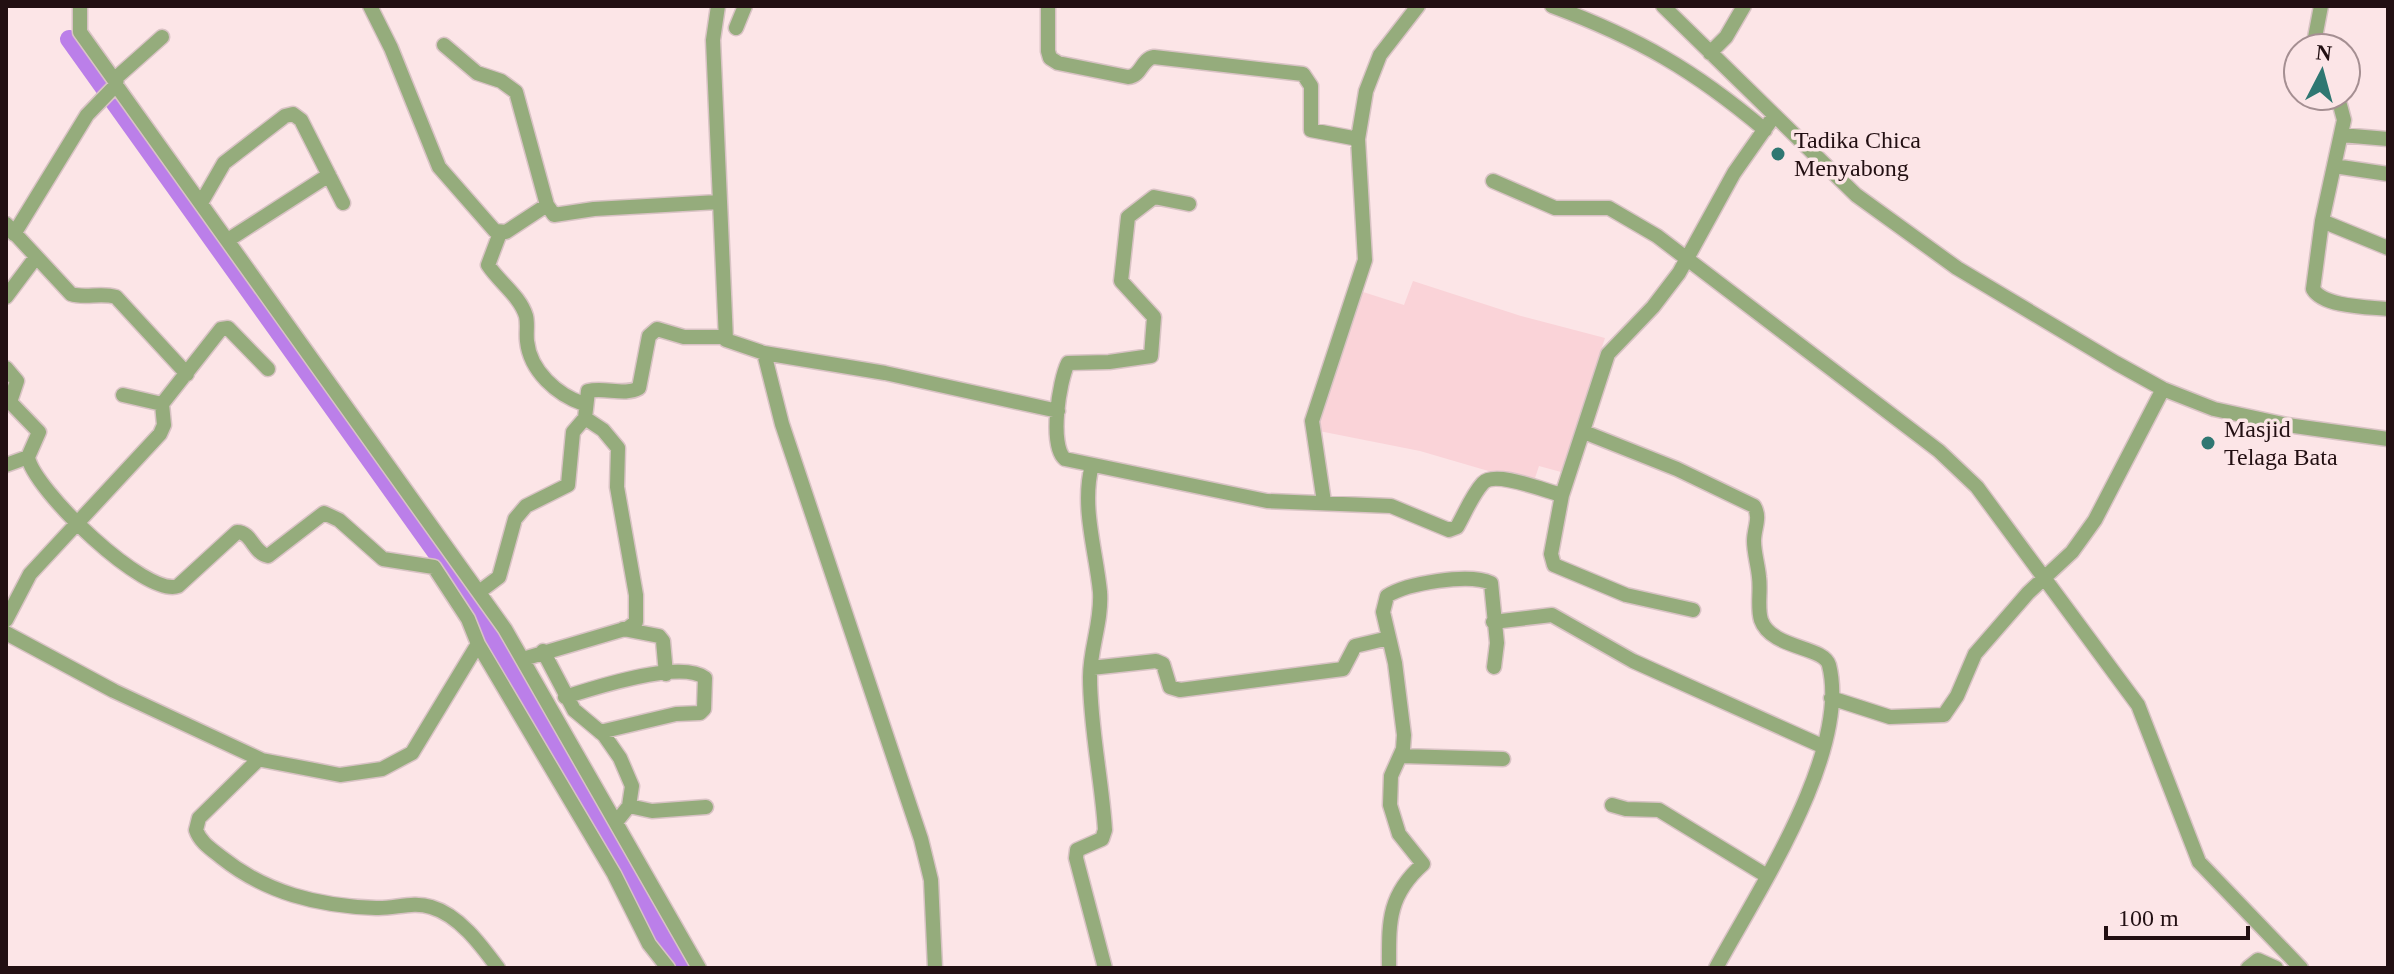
<svg xmlns="http://www.w3.org/2000/svg" width="2394" height="974" font-family="'Times New Roman',serif">
	<rect width="100%" height="100%" fill="#fce5e7"/>
	<path fill="#fad3d8" d="M1413,281l108,35 84,22 -44,134 -22,-6 -6,18 -113,-33 -106,-21 46,-139 44,14z"/>
	<g fill="none" stroke-linecap="round" stroke-linejoin="round">
		<path stroke="#bb7fe9" stroke-width="18" d="M69,39l411,575 199,352"/>
		<defs>
			<path id="minor" d="M80,6v26l35,49
				M370,6l21,42 48,119 56,64 11,1 41,-27 7,10 40,-6 124,-7
				M718,6l-5,34 13,300 38,13 121,20 173,38
				M1048,6v45l2,7 8,5 70,14c14,-1 13,-18 26,-20l149,17 8,12v44l47,9
				M1552,6c86,32 142,64 213,124
				M1663,6l193,189 101,73 159,95 47,26 51,20 73,16 101,14
				M736,28l9,-22
				M162,37l-45,40 -1,8 389,544 194,339
				M444,45l33,28 24,8 15,11 31,113
				M2313,48l8,-42
				M1710,53l16,-16 18,-31
				M2325,96l15,9 4,15 -22,101 -9,68c10,18 55,18 75,20
				M2341,135l47,4
				M2334,166l54,8
				M1493,181l62,27h54l48,28 282,215 38,36 161,218 61,157 102,106
				M201,203l23,-40 61,-47 8,-2 8,6 42,83
				M1189,204l-35,-7 -26,20 -7,64 33,36 -3,39 -42,6 -41,1c-9,18 -19,83 -3,96l202,42 124,5 58,24 8,-3c8,-14 15,-32 26,-44 12,-13 62,8 79,12
				M2322,221l66,27
				M6,224l65,70c15,5 29,-2 45,3l71,77
				M500,233l-12,32c11,17 32,31 38,51 2,8 0,17 1,25 3,30 30,54 57,63
				M14,234l73,-119 29,-30
				M228,240l101,-65
				M6,297l30,-40
				M764,353l18,71 139,415 10,41 4,88
				M6,368l11,13 -7,21 29,30 -11,25c5,32 118,141 150,129l59,-54c15,0 16,21 31,24l56,-43 15,7 44,39 51,8 34,52 10,25 136,230 35,70 19,24
				M123,395l39,9
				M1584,432l93,37 77,37c7,12 0,22 0,35 0,12 4,24 5,36 2,14 -2,30 2,43 10,29 63,26 68,45 22,87 -73,229 -113,303
				M6,465l22,-8
				M1092,465c-11,42 4,85 8,127 2,30 -10,56 -10,85 0,51 12,103 15,153l-3,9 -25,11 -1,8 29,110
				M1324,502l-12,-81 53,-161 -7,-121 8,-48 14,-36 38,-49
				M479,592l20,-15 16,-58 11,-13 42,-21 5,-53 12,-14
				M1693,610l-67,-15 -72,-30 -3,-11 11,-59 46,-141 45,-47 26,-34 55,-100 40,-57
				M6,620l24,-46 130,-140 4,-9 -2,-21 59,-75 7,-1 40,41
				M1493,622l59,-7 81,46 189,85
				M623,629l36,7 4,5 3,33
				M6,633l108,58 148,69 78,15 42,-6 30,-16 66,-109
				M543,651l31,59 30,25 16,23 12,28 -3,20 -12,15
				M523,659l105,-31 8,-6v-27l-19,-108 1,-39 -15,-18 -18,-12 3,-27c17,-4 37,5 51,-3l10,-52 8,-7 27,8h40
				M1091,668l65,-7 7,3 7,23 10,3 163,-21 12,-23 34,-8
				M565,697c29,-9 116,-38 140,-19l-1,31 -4,4 -24,1 -76,18
				M1831,698l59,19 54,-2 13,-19 18,-42 53,-61 44,-41 23,-32 68,-131
				M1401,756l102,3
				M259,759l-60,59 -3,12c4,12 15,19 25,27 45,36 97,49 155,51 18,1 37,-7 55,-1 28,8 50,38 67,61
				M1612,805l14,4 33,1 108,66
				M629,806l23,5 54,-4
				M1389,968c0,-45 -2,-72 34,-104l-24,-30 -9,-29 1,-29 12,-27 1,-14 -9,-72 -12,-51 4,-16c20,-13 82,-23 104,-13l6,60 -3,24
				M2248,968l10,-8 18,8"/>
		</defs>
		<use href="#minor" stroke="#d9c3c5" stroke-width="17"/>
		<use href="#minor" stroke="#95ac7c" stroke-width="14"/>
	</g>
	<g fill="#2f7772" stroke="#fce5e7" stroke-width="3">
		<circle cx="1778" cy="154" r="8"/>
		<circle cx="2208" cy="443" r="8"/>
	</g>
	<g text-anchor="middle" stroke-width="7" stroke-linejoin="round" paint-order="stroke">
		<g font-size="24" fill="#220f12" stroke="#fce5e7" text-anchor="start">
			<text x="1794" y="148">Tadika Chica<tspan x="1794" dy="28">Menyabong</tspan></text>
			<text x="2224" y="437">Masjid<tspan x="2224" dy="28">Telaga Bata</tspan></text>
		</g>
	</g>
	<rect width="2394" height="974" fill="none" stroke="#220f12" stroke-width="16"/>
	<g transform="translate(2322 72) rotate(6)"><circle r="38" fill="#fce5e7" stroke="#a58f92" stroke-width="2"/>
	<path d="M0-6L14 30L0 20L-14 30Z" fill="#2f7772"/>
	<text y="-12" font-size="22" font-weight="bold" text-anchor="middle" fill="#220f12">N</text>
	</g>
	<path d="M2106 926v12h142v-12" fill="none" stroke="#220f12" stroke-width="4"/>
	<text x="2118" y="926" font-size="24" fill="#220f12" stroke="#fce5e7" stroke-width="6" paint-order="stroke">100 m</text>
</svg>
